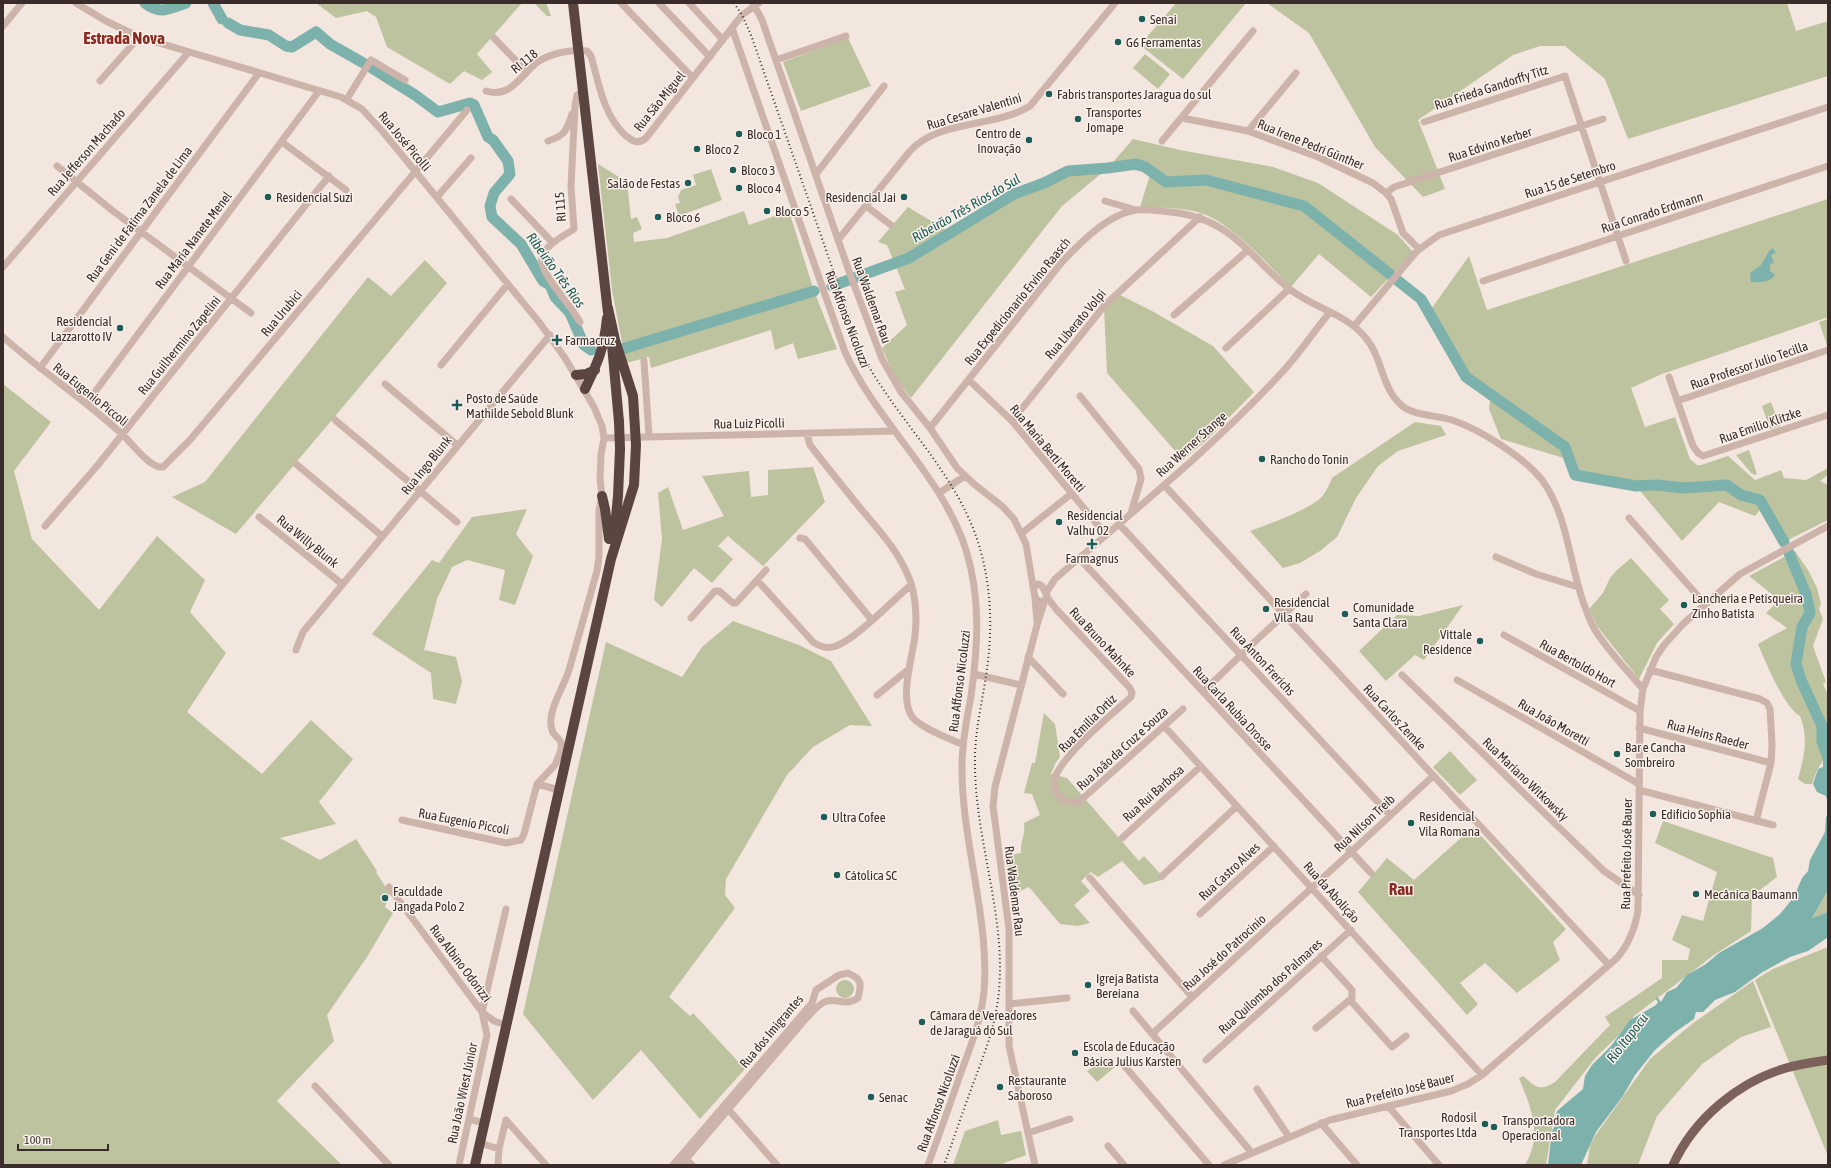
<svg xmlns="http://www.w3.org/2000/svg" width="1831" height="1168" font-family="'Asap Condensed',sans-serif">
	<rect width="100%" height="100%" fill="#f3e6de"/>
	<path fill="#bcc39e" d="M316,3h206l-45,51 15,18 -10,8 -18,-9 -14,13 -63,-37 -11,-30 -9,-6 -31,7z
		M534,3h12l5,13h-4z
		M1176,3h70l-63,76 -43,-34z
		M1267,3h520l9,28 32,-10v55l-200,63 -23,-60 -40,-33h-25l-27,9 -95,65 27,69 -22,8 -48,-50 -66,-114z
		M848,38l23,48 -70,25 -18,-49z
		M1145,54l25,20 -12,15 -25,-21z
		M1133,139l47,11 93,17 45,16 80,52 15,17 -42,45 -52,-43 -28,33c-24,-23 -59,-64 -90,-74 -19,-6 -41,-5 -61,-6l10,-32 -9,-4 -33,-3 -46,38 -151,192 -15,-18 -14,-32 25,-23 -12,-33 10,-3 -18,-44 -9,-3 30,-35 43,26 63,-39 30,-11 24,-12 40,-3z
		M598,164l29,18 4,37 6,-2 5,12 -9,4 1,9 33,-4 77,-27 5,14 40,-14 25,80 23,58 -39,10 -5,-16 -18,7 -4,-20 -120,38 -2,-11 -23,6 -14,-73z
		M711,169l11,31 -43,16 -4,-12 5,-1 -2,-6 3,-7 15,-5 -3,-10z
		M1828,199v118l-166,57 -31,14 14,39 30,-10 15,42 7,6h4l27,-9 27,24 26,-10 3,8 22,2 22,-12v7l-8,6 8,4v35l-44,22 -21,-36 -8,10 -36,-14 -37,39 -46,-55 -61,-11 -5,-15 -69,-21 -12,-30 2,-15 -25,-17 -37,-65 40,-56 18,54z
		M425,260l22,23 -211,251 -64,-37 33,-15 163,-205 23,19z
		M1120,295l32,16 61,35 41,46 -46,47 -25,21 -76,-87 -3,-66z
		M1828,319v26h-1l-8,-23z
		M3,384l48,38 -37,49 18,68 67,71 58,-74 48,44 -15,32 36,41 -39,59 75,62 49,-54 42,39 -34,43 17,22 -56,14 40,22 36,-21 21,32 -1,1 14,22 -5,13 8,6 -26,44 -40,58 7,26 -57,60 65,64h-339z
		M1771,402l9,24 -10,3 -8,-23z
		M1415,422l26,4 5,9 -48,16 -20,15 -22,32 -19,39 -17,14 -20,12 -17,5 -33,-37c19,-7 50,-18 67,-30 7,-5 12,-15 15,-23z
		M1749,450l8,24 -2,1 -4,-2 -15,-18z
		M813,467l12,35 -62,64 -35,-30 -10,10 15,13 -21,24 -18,-15 -32,39 -8,-7 8,-61 -4,-46 10,-6 15,43 41,-14 -22,-40 47,-5 2,26 17,-2v-25z
		M527,509l-11,25 17,22 -18,49 -16,-5 6,-30 -38,-10 -15,7 -15,32 -13,51 32,7 6,24 -6,23 -23,-5 -2,-26 -59,-39 60,-74 7,3 33,-46z
		M1795,551l13,19 9,18 4,16 -2,5 4,10 -10,27 13,36 -3,2 5,11v58l-11,17 -5,14h-7l-7,-5c6,-23 11,-40 2,-63 -15,-7 -35,-55 -42,-72l29,-16 -21,-15 13,-13 -30,-24z
		M1631,558l38,42 -9,9 14,15 -17,19 -18,36 -42,-53 -8,-17 14,-16 7,-15 7,-8z
		M1463,605l-39,55 -9,-5 -29,26 -27,-30 38,-36 22,1z
		M733,621l66,24 32,16 41,65 -22,-1 -37,22 -26,28 -61,104 -1,16 10,13 -66,89 21,19 3,-3 52,56 -45,50 -59,-69 -48,50 -70,-86 83,-372 76,35 20,-30z
		M1044,713l11,11 5,33 -5,7 -4,10 16,4 72,83 5,-5 21,23 -21,6 -22,-24 -24,16 -7,-5 -10,9 9,10 -16,14 16,18 -12,3 -18,-2 -31,-37 -17,8 -6,-39 15,-3c-1,-12 5,-19 3,-30l16,-8 -8,-21 -8,-1 8,-30h3z
		M1450,751l27,29 -17,15 -27,-28z
		M1663,821l110,37 4,19 -25,19 -1,35 -37,24 -80,61 -17,21 -21,20 -41,53 -9,55h-21c18,-31 6,-57 -6,-87l4,-2c13,11 16,16 32,6l55,-57 -5,-8 57,-39v-18h26l2,-11 -18,-9 10,-25 21,6 14,-49 -62,-29z
		M1473,827l93,102 -13,13 7,18 -43,33 -32,-30 -25,20 18,21 -11,11 -109,-123 29,-34 27,22z
		M1828,890v22l-16,6z
		M1828,947v209l-73,-176 18,-11z
		M836 989a9 9 0 1 1 18 0a9 9 0 1 1-18 0Z
		M1753,981l18,46 -30,10 -39,27 -45,52 -19,49h-51l3,-19 5,-10 55,-77 42,-35z
		M1108,1057l7,10 -18,15 -10,-11z
		M998,1120l3,15 20,-4 5,24 -22,8v2h-51l12,-34z"/>
	<path fill="#7db1ac" d="M1773,248l3,5 -5,2 3,8 -4,1v7l5,4c-5,7 -15,8 -24,7l-1,-9 11,-8 8,-14z
		M1828,755v48l-2,-7 -9,-4 -4,-8 5,-15 5,-2v-7z
		M1828,814v76l-16,28 16,-6 -1,26 -19,13 -18,6 -29,16 -26,19 -20,8 -12,12h-7l-2,7 -20,14 -19,17 -20,25 -12,21 -27,36 -15,33h-33l4,-34 3,-5v-8l2,-7 26,-22 2,-13 7,-11 19,-19 19,-26 26,-15 2,-3 -2,-3 1,-2 4,5 6,-10 9,-4 11,-13 19,-11 13,-11 44,-25 17,-14 14,-17 8,-19 6,-7 2,-11 15,-28 1,-15z"/>
	<g fill="none" stroke-linecap="round" stroke-linejoin="round">
		<path stroke="#7db1ac" stroke-width="11" d="M145,3c16,12 23,6 41,0
			M213,3l9,16
			M228,23l12,7 29,5 17,11 6,1 24,-15 14,12 35,20
			M372,68l43,27 23,17 32,-9 4,2 14,32 5,3 15,21 2,13 -16,19 -4,13 2,11 29,27 22,37 7,4 5,12 15,16 14,32 7,5
			M1397,280l24,19 45,78 99,70 10,28 61,11 21,-1 27,3 43,-3 14,10 19,5 24,42
			M832,286l77,-28 105,-64 30,-11 24,-12 40,-3 28,-4 9,3 21,15 40,-2 98,26 87,69
			M622,349l192,-58
			M1789,553l17,41 4,19 -8,14 -6,37 5,16 21,46v15l6,17"/>
		<path stroke="#ccb4aa" stroke-width="7" d="M76,3l30,18 33,16 202,60 21,12 21,23 156,190 26,36 29,49 8,19 2,12 -3,17 -1,24 2,17 -3,14v47l-2,14 -28,99c-5,17 -23,42 -17,60 1,5 6,7 9,12v8l-6,15 -18,19 -13,50 -3,6 -15,3 -104,-23
			M621,3l72,75
			M659,3l51,54
			M689,3l34,37
			M753,3l9,17 88,254 32,85 19,33 29,36 27,40 17,16 28,22 12,13 12,25 9,54 5,4 5,-2 2,-5 -5,-9 -4,-2 -5,3
			M3,26l19,-23
			M732,28l113,324c32,71 97,123 121,198 15,48 12,97 5,146 -4,23 -9,45 -9,69 -1,75 28,153 22,227 -3,29 -14,56 -24,83 -10,30 -21,60 -32,90
			M494,38l33,34
			M776,60l70,-24
			M100,81l39,-44
			M486,91c25,8 35,-17 53,-30 13,-8 33,-12 48,-10l4,5c8,28 12,58 34,79 7,6 13,10 21,3l96,-123 17,-12
			M347,99l24,-39 34,20
			M1182,118l66,13 70,26 55,26 13,10 5,6 12,34 16,16
			M1424,122l141,-46 61,185
			M1248,131l48,-58
			M548,141c18,-6 18,-10 24,-27
			M1162,141l91,-110
			M282,142l64,48
			M57,166l56,45 138,102
			M816,174l68,-88
			M1386,193l8,-6 209,-68
			M437,197l34,-39
			M511,199l42,44
			M1105,201l31,9
			M866,206l25,19
			M838,240l72,-89c29,-32 85,-23 120,-45l85,-103
			M3,267l185,-214
			M1483,281l345,-115
			M1174,315l74,-65
			M580,322c-7,-14 -43,-52 -38,-65 4,-13 22,-21 32,-28l-3,-43 4,-80 2,-11 7,-3
			M1354,326l63,-75 22,-16 389,-128
			M3,337c38,34 81,62 119,97 9,8 28,35 41,33l27,-27 277,-330
			M1226,348l63,-59
			M644,361l5,75
			M441,365l67,-81
			M40,368l219,-295
			M1669,377l24,69 5,7 5,3 125,-41
			M969,380l43,41 94,114
			M385,384l72,61
			M1080,396l59,73 2,10 -10,34
			M1677,401l151,-51
			M86,404l233,-313
			M335,420l122,102
			M1012,421l93,-116 95,-88
			M930,428l132,-166c18,-19 47,-49 75,-52 11,-1 22,1 33,2 23,2 44,10 62,24 21,16 38,39 59,54 23,18 55,24 74,47 17,19 16,49 35,67 12,12 36,11 52,16 27,9 72,37 90,60 27,37 27,86 43,127 3,8 6,17 10,23 13,21 32,40 48,59
			M807,434l3,11c17,22 34,43 51,64 18,21 38,43 48,69 7,17 8,40 6,57 -2,22 -17,64 -2,83 10,11 36,20 50,27
			M604,438l290,-7
			M296,464l86,72
			M1164,485l445,480
			M939,493l26,-17
			M259,517l83,67
			M1629,518l76,86
			M1119,524l271,291
			M45,526l52,-60 232,-290
			M1022,533l49,-39
			M800,538l5,1 66,80
			M1496,557l40,17 42,13
			M1079,558l292,315
			M757,580l56,62c7,5 15,7 23,4 21,-8 57,-46 75,-61
			M1046,593l9,-14c78,-68 160,-133 230,-210 16,-18 30,-39 45,-57
			M1047,597l9,12 74,79 2,5 -1,4c-21,19 -63,53 -75,78 -3,6 -2,15 2,20 6,8 14,8 22,6l103,-92
			M1035,598l2,23
			M691,618l24,-27h4l14,12h3l30,-33
			M1504,635l136,76
			M296,650l7,-18 247,-297
			M1028,657l35,37
			M1650,670l110,29 7,4 3,6 2,36 -1,18 -15,58
			M974,674l47,11
			M1402,675l202,196 35,24
			M1457,680l182,104
			M1203,692l43,-42 60,-56
			M877,695l32,-26
			M1164,726l318,349
			M1639,728l132,35
			M537,784l22,6
			M1639,790l134,35
			M1122,838l79,-72
			M1162,876l75,-70
			M1090,878l102,119
			M389,887l93,125 12,9 12,4
			M1200,914l74,-68
			M1350,1000l42,47 14,-11
			M1009,1004l58,-6
			M1133,1011l119,142
			M1316,1028l36,-30v-8l-31,-34
			M1152,1034l199,-182 82,-76
			M1206,1060l145,-130
			M1122,1063l87,102
			M315,1086l74,79
			M1257,1089l32,48
			M1388,1106l51,59
			M728,1109l49,56
			M469,1119l15,4
			M506,1120l40,45
			M1321,1123l36,42
			M1028,1133l42,-14
			M480,1143l19,6
			M1108,1146l16,19
			M683,1156l9,9
			M459,1165l28,-130 -5,-23 24,-103
			M498,1165l1,-16 7,-29
			M673,1165l139,-162 4,-13 23,-15 9,-2 9,5 3,5v6l-2,9c-13,9 -19,0 -31,3 -10,3 -17,14 -24,21l-122,143
			M1035,1165l-26,-119v-117l-16,-123 2,-19 42,-162 8,-25
			M1224,1165l106,-45 121,-29 17,-7 14,-9 135,-117c12,-14 18,-29 21,-48l2,-199 3,-22 13,-32 8,-12 19,-21 57,-50 88,-48"/>
		<path stroke="#7b615a" stroke-width="9" d="M1673,1165c21,-46 65,-83 113,-97 14,-4 28,-6 42,-8"/>
		<path stroke="#5a4541" stroke-width="10" d="M573,3l35,310
			M612,345l7,77
			M576,375l10,-1 9,-4
			M585,389c13,-27 19,-40 22,-71
			M602,496l3,13 4,30
			M614,537l4,-41 2,-47
			M475,1165l136,-606 23,-74 2,-40 -3,-49 -18,-56 -7,-32"/>
		<path stroke="#392c2a" stroke-width="2" stroke-dasharray="1 3" stroke-linecap="butt" d="M734,3l8,12 9,20 112,321c34,64 92,115 115,186 13,41 15,84 9,127 -4,30 -12,60 -12,90 -1,70 25,140 25,209 0,45 -11,74 -27,116 -10,27 -19,54 -29,81"/>
		<path stroke="#5a4541" stroke-width="10" d="M619,422l1,27"/>
	</g>
	<g fill="#1e5c57" stroke="#faf1eb" stroke-width="1.5">
		<circle cx="1142" cy="19" r="4"/>
		<circle cx="1118" cy="42" r="4"/>
		<circle cx="1049" cy="94" r="4"/>
		<circle cx="1078" cy="119" r="4"/>
		<circle cx="739" cy="134" r="4"/>
		<circle cx="1029" cy="140" r="4"/>
		<circle cx="697" cy="149" r="4"/>
		<circle cx="733" cy="170" r="4"/>
		<circle cx="688" cy="183" r="4"/>
		<circle cx="739" cy="188" r="4"/>
		<circle cx="268" cy="197" r="4"/>
		<circle cx="904" cy="197" r="4"/>
		<circle cx="767" cy="211" r="4"/>
		<circle cx="658" cy="217" r="4"/>
		<circle cx="120" cy="328" r="4"/>
		<path d="M555 334h4v4h4v4h-4v4h-4v-4h-4v-4h4z"/>
		<path d="M455 399h4v4h4v4h-4v4h-4v-4h-4v-4h4z"/>
		<circle cx="1262" cy="459" r="4"/>
		<circle cx="1059" cy="522" r="4"/>
		<path d="M1090 538h4v4h4v4h-4v4h-4v-4h-4v-4h4z"/>
		<circle cx="1684" cy="605" r="4"/>
		<circle cx="1266" cy="609" r="4"/>
		<circle cx="1345" cy="614" r="4"/>
		<circle cx="1480" cy="641" r="4"/>
		<circle cx="1617" cy="754" r="4"/>
		<circle cx="1653" cy="814" r="4"/>
		<circle cx="824" cy="817" r="4"/>
		<circle cx="1411" cy="823" r="4"/>
		<circle cx="837" cy="875" r="4"/>
		<circle cx="1696" cy="894" r="4"/>
		<circle cx="385" cy="898" r="4"/>
		<circle cx="1088" cy="985" r="4"/>
		<circle cx="922" cy="1022" r="4"/>
		<circle cx="1075" cy="1053" r="4"/>
		<circle cx="1000" cy="1087" r="4"/>
		<circle cx="871" cy="1097" r="4"/>
		<circle cx="1485" cy="1124" r="4"/>
		<circle cx="1494" cy="1127" r="4"/>
	</g>
	<g text-anchor="middle" stroke-width="3" stroke-linejoin="round" paint-order="stroke">
		<g font-size="13" fill="#392c2a" stroke="#faf1eb" text-anchor="start">
			<text x="1150" y="24">Senai</text>
			<text x="1126" y="47">G6 Ferramentas</text>
			<text x="1057" y="99">Fabris transportes Jaragua do sul</text>
			<text x="1086" y="117">Transportes<tspan x="1086" dy="15">Jomape</tspan></text>
			<text x="1021" y="138" text-anchor="end">Centro de<tspan x="1021" dy="15">Inovação</tspan></text>
			<text x="747" y="139">Bloco 1</text>
			<text x="705" y="154">Bloco 2</text>
			<text x="741" y="175">Bloco 3</text>
			<text x="680" y="188" text-anchor="end">Salão de Festas</text>
			<text x="747" y="193">Bloco 4</text>
			<text x="276" y="202">Residencial Suzi</text>
			<text x="896" y="202" text-anchor="end">Residencial Jai</text>
			<text x="775" y="216">Bloco 5</text>
			<text x="666" y="222">Bloco 6</text>
			<text x="112" y="326" text-anchor="end">Residencial<tspan x="112" dy="15">Lazzarotto IV</tspan></text>
			<text x="565" y="345">Farmacruz</text>
			<text x="466" y="403">Posto de Saúde<tspan x="466" dy="15">Mathilde Sebold Blunk</tspan></text>
			<text x="1270" y="464">Rancho do Tonin</text>
			<text x="1067" y="520">Residencial<tspan x="1067" dy="15">Valhu 02</tspan></text>
			<text x="1092" y="563" text-anchor="middle">Farmagnus</text>
			<text x="1692" y="603">Lancheria e Petisqueira<tspan x="1692" dy="15">Zinho Batista</tspan></text>
			<text x="1274" y="607">Residencial<tspan x="1274" dy="15">Vila Rau</tspan></text>
			<text x="1353" y="612">Comunidade<tspan x="1353" dy="15">Santa Clara</tspan></text>
			<text x="1472" y="639" text-anchor="end">Vittale<tspan x="1472" dy="15">Residence</tspan></text>
			<text x="1625" y="752">Bar e Cancha<tspan x="1625" dy="15">Sombreiro</tspan></text>
			<text x="1661" y="819">Edifício Sophia</text>
			<text x="1419" y="821">Residencial<tspan x="1419" dy="15">Vila Romana</tspan></text>
			<text x="832" y="822">Ultra Cofee</text>
			<text x="845" y="880">Cátolica SC</text>
			<text x="393" y="896">Faculdade<tspan x="393" dy="15">Jangada Polo 2</tspan></text>
			<text x="1704" y="899">Mecânica Baumann</text>
			<text x="1096" y="983">Igreja Batista<tspan x="1096" dy="15">Bereiana</tspan></text>
			<text x="930" y="1020">Câmara de Vereadores<tspan x="930" dy="15">de Jaraguá do Sul</tspan></text>
			<text x="1083" y="1051">Escola de Educação<tspan x="1083" dy="15">Básica Julius Karsten</tspan></text>
			<text x="1008" y="1085">Restaurante<tspan x="1008" dy="15">Saboroso</tspan></text>
			<text x="879" y="1102">Senac</text>
			<text x="1477" y="1122" text-anchor="end">Rodosil<tspan x="1477" dy="15">Transportes Ltda</tspan></text>
			<text x="1502" y="1125">Transportadora<tspan x="1502" dy="15">Operacional</tspan></text>
		</g>
		<g font-size="13" fill="#392c2a" stroke="#faf1eb">
			<text transform="translate(524 61) rotate(-39)" y="5">RI 118</text>
			<text transform="translate(1491 87) rotate(-18)" y="5">Rua Frieda Gandorffy Titz</text>
			<text transform="translate(659 101) rotate(-51)" y="5">Rua São Miguel</text>
			<text transform="translate(974 111) rotate(-17)" y="5">Rua Cesare Valentini</text>
			<text transform="translate(405 141) rotate(50)" y="5">Rua José Picolli</text>
			<text transform="translate(1311 144) rotate(22)" y="5">Rua Irene Pedri Günther</text>
			<text transform="translate(1490 144) rotate(-18)" y="5">Rua Edvino Kerber</text>
			<text transform="translate(86 152) rotate(-49)" y="5">Rua Jefferson Machado</text>
			<text transform="translate(1570 179) rotate(-18)" y="5">Rua 15 de Setembro</text>
			<text transform="translate(560 207) rotate(-94)" y="5">RI 115</text>
			<text transform="translate(1652 212) rotate(-18)" y="5">Rua Conrado Erdmann</text>
			<text transform="translate(139 214) rotate(-53)" y="5">Rua Geni de Fatima Zanela de Lima</text>
			<text transform="translate(193 240) rotate(-53)" y="5">Rua Maria Nanete Menel</text>
			<text transform="translate(872 300) rotate(70)" y="5">Rua Waldemar Rau</text>
			<text transform="translate(1017 301) rotate(-51)" y="5">Rua Expedicionario Ervino Raasch</text>
			<text transform="translate(281 313) rotate(-50)" y="5">Rua Urubici</text>
			<text transform="translate(848 319) rotate(69)" y="5">Rua Affonso Nicoluzzi</text>
			<text transform="translate(1075 324) rotate(-50)" y="5">Rua Liberato Volpi</text>
			<text transform="translate(179 345) rotate(-51)" y="5">Rua Guilhermino Zapelini</text>
			<text transform="translate(1749 365) rotate(-19)" y="5">Rua Professor Julio Tecilla</text>
			<text transform="translate(91 394) rotate(39)" y="5">Rua Eugenio Piccoli</text>
			<text transform="translate(749 423) rotate(-1)" y="5">Rua Luiz Picolli</text>
			<text transform="translate(1760 425) rotate(-19)" y="5">Rua Emilio Klitzke</text>
			<text transform="translate(1191 444) rotate(-42)" y="5">Rua Werner Stange</text>
			<text transform="translate(1048 448) rotate(50)" y="5">Rua Maria Berti Moretti</text>
			<text transform="translate(426 465) rotate(-51)" y="5">Rua Ingo Blunk</text>
			<text transform="translate(308 541) rotate(39)" y="5">Rua Willy Blunk</text>
			<text transform="translate(1103 642) rotate(47)" y="5">Rua Bruno Mahnke</text>
			<text transform="translate(1263 661) rotate(47)" y="5">Rua Anton Frerichs</text>
			<text transform="translate(1578 663) rotate(29)" y="5">Rua Bertoldo Hort</text>
			<text transform="translate(959 681) rotate(-83)" y="5">Rua Affonso Nicoluzzi</text>
			<text transform="translate(1233 708) rotate(47)" y="5">Rua Carla Rubia Drosse</text>
			<text transform="translate(1395 717) rotate(47)" y="5">Rua Carlos Zemke</text>
			<text transform="translate(1554 722) rotate(30)" y="5">Rua João Moretti</text>
			<text transform="translate(1087 723) rotate(-45)" y="5">Rua Emilia Ortiz</text>
			<text transform="translate(1708 734) rotate(15)" y="5">Rua Heins Raeder</text>
			<text transform="translate(1122 748) rotate(-42)" y="5">Rua João da Cruz e Souza</text>
			<text transform="translate(1526 779) rotate(44)" y="5">Rua Mariano Witkowsky</text>
			<text transform="translate(1153 793) rotate(-42)" y="5">Rua Rui Barbosa</text>
			<text transform="translate(464 821) rotate(11)" y="5">Rua Eugenio Piccoli</text>
			<text transform="translate(1364 823) rotate(-43)" y="5">Rua Nilson Treib</text>
			<text transform="translate(1626 854) rotate(-89)" y="5">Rua Prefeito José Bauer</text>
			<text transform="translate(1229 871) rotate(-43)" y="5">Rua Castro Alves</text>
			<text transform="translate(1015 891) rotate(83)" y="5">Rua Waldemar Rau</text>
			<text transform="translate(1332 892) rotate(48)" y="5">Rua da Abolição</text>
			<text transform="translate(1224 952) rotate(-42)" y="5">Rua José do Patrocinio</text>
			<text transform="translate(461 963) rotate(53)" y="5">Rua Albino Odorizzi</text>
			<text transform="translate(1270 986) rotate(-42)" y="5">Rua Quilombo dos Palmares</text>
			<text transform="translate(771 1031) rotate(-50)" y="5">Rua dos Imigrantes</text>
			<text transform="translate(1400 1090) rotate(-14)" y="5">Rua Prefeito José Bauer</text>
			<text transform="translate(462 1093) rotate(-78)" y="5">Rua João Wiest Júnior</text>
			<text transform="translate(938 1103) rotate(-70)" y="5">Rua Affonso Nicoluzzi</text>
		</g>
		<g font-size="14" font-style="italic" fill="#1e5c57" stroke="#faf1eb">
			<text transform="translate(966 208) rotate(-30)" y="5">Ribeirão Três Rios do Sul</text>
			<text transform="translate(556 270) rotate(54)" y="5">Ribeirão Três Rios</text>
			<text transform="translate(1627 1038) rotate(-52)" y="5">Rio Itapocu</text>
		</g>
		<g font-size="17" font-weight="bold" fill="#8a2b21" stroke="#faf1eb">
			<text x="124" y="44">Estrada Nova</text>
			<text x="1401" y="895">Rau</text>
		</g>
	</g>
	<rect width="1831" height="1168" fill="none" stroke="#392c2a" stroke-width="8"/>
	<path d="M18 1144v6h90v-6" fill="none" stroke="#392c2a" stroke-width="2"/>
	<text x="24" y="1144" font-size="12" fill="#392c2a" stroke="#faf1eb" stroke-width="3" paint-order="stroke">100 m</text>
</svg>
